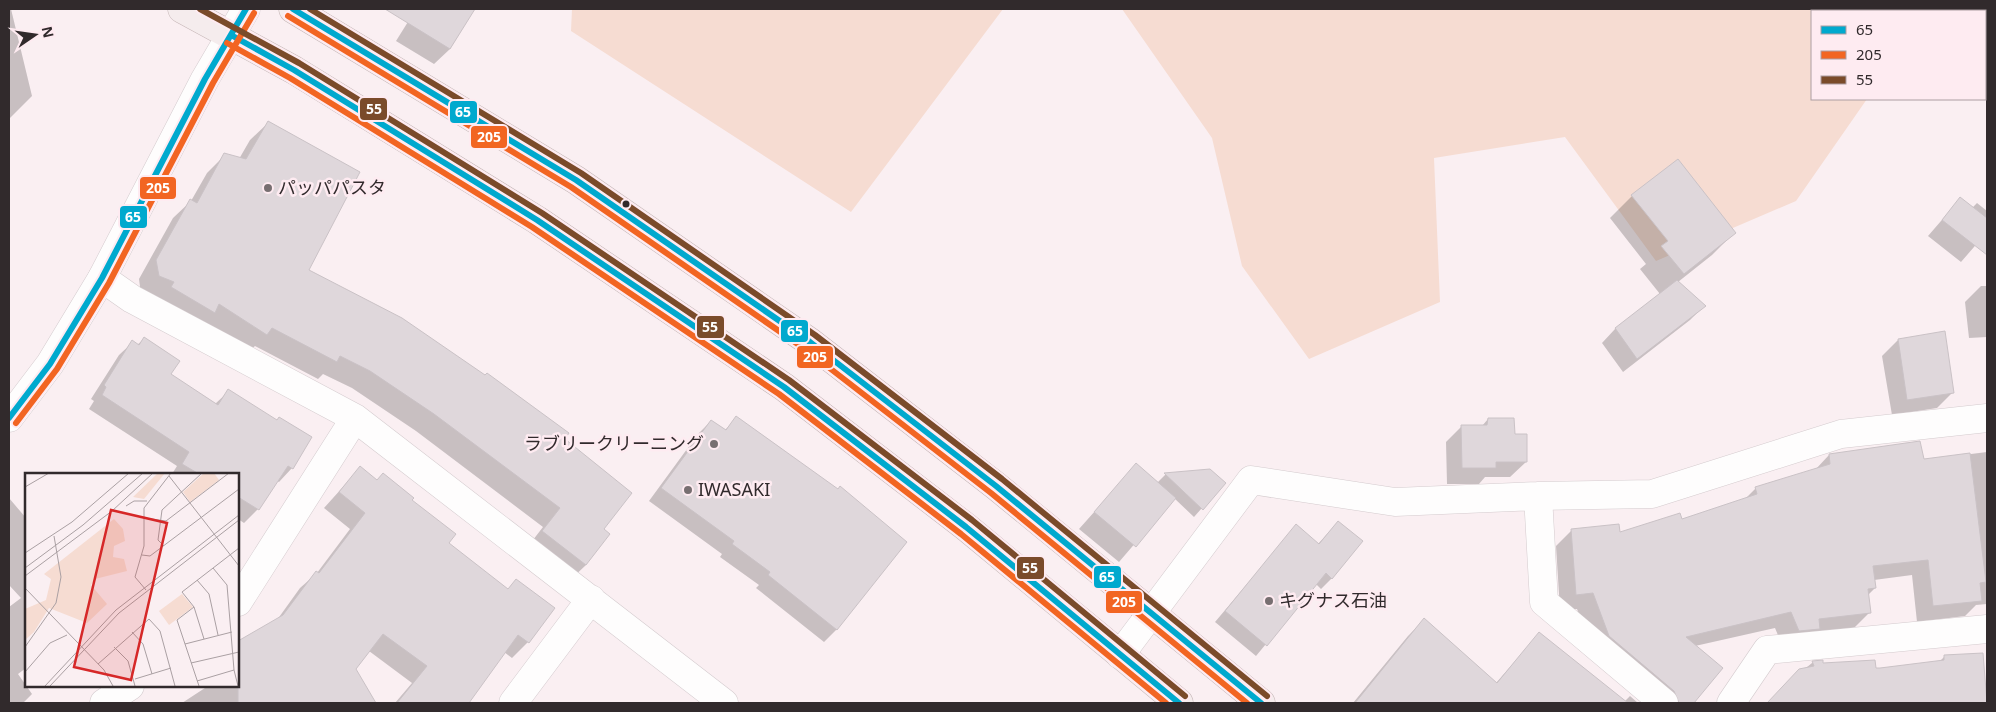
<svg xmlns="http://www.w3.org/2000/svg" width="1996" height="712" font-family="'Noto Sans','Noto Sans JP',sans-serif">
	<rect width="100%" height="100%" fill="#faeff2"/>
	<path fill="#f6dcd2" d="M572,9h431l-152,203 -280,-181z
		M1122,9h694l4,2h-8v88h55l-71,102 -140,60 -91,-124 -131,21 6,144 -131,57 -67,-93 -30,-128z"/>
	<path fill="#0003" d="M9,9h2l21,87 -23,23z
		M416,9h58l-24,40 -16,15 -38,-23z
		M268,123l39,147 257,169 38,91 -16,35 -18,17 -42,-33 17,-22 -127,-96 -64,-43 -29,-14 -5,5 -63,-33 -7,6 -107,-58 -2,-15 34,-61 18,-17 16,-28 18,-18 14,4 11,-19z
		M1632,196l102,37 -22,22 -34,27 26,24 -14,14 -67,52 -21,-29 13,-14 45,-35 -20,-25 6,-5 -36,-46z
		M1960,199l12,9 5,-5 10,8v21l-26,30 -33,-26z
		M1981,286h6v51l-18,1 -4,-36z
		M144,339l25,35 46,30 14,-13 63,77 -13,14 -2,-1 -19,28 -14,14 -6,-4v-45h-66l5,-8 -88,-57 5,-8 -3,-2 28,-44 14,-13 4,3z
		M1898,340l55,52 -16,16 -45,7 -10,-59z
		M737,418l100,211 -13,13 -68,-54 3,-3 -39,-28 2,-3 -73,-53 49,-67 13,-13 13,10z
		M1488,419l25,16 13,27 -16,15h-25l-6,7h-32l-1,-42 16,-16h20z
		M1919,442l4,18 64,-8v152l-11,1 -11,11 -48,6 -5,-47 -38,5 1,8 -7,7 1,18 -16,16 -70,18 -8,-19 -80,18 26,22 -28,35h-39l-61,-51 -16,-43 -17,1 -4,-64 16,-16 47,4 62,-13 63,-21 12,-12 59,-18 14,-15z
		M1136,465l21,18 8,-8 44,-5 15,13 -30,34 -20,-19 -55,64 -40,-33z
		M360,468l17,13 34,19 36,44 60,46 9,-10 37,29 -25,33 -16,16 -8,-6 -38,51h-71l17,-20 -43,-32 -14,18 20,34h-193l26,-17h30v-20l11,-7 51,-71 17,-15 33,-44 -26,-21z
		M9,498l17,20v150l-8,6 14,20 -9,9h-14v-96l12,-9 -12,-13z
		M1338,522l-6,56 -11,11 -5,-5 -60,72 -41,-34 81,-96 22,18z
		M1424,620l72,63 43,-49 85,68 6,-6 8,7h-285l55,-67z
		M1982,654l5,49h-219l17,-18 27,-22 10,-1v3l53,4 64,-7 5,-5z"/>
	<path fill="#dfd7db" stroke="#cac2c6" d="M385,9h90l-25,40z
		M268,121l92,51 -51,98 93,48 83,57 2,-2 82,60 -4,6 67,54 -28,36 6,5 -24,31 -44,-34 18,-23 -126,-94 -64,-43 -30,-15 -3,6 -65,-34 -5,7 -48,-31 -4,9 -44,-26 3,-5 -15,-6 -3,-16 34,-61 7,4 27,-50 22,6z
		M1678,159l58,74 -52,41 -23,-28 7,-5 -37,-46z
		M1960,197l27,21v37l-45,-35z
		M1677,280l29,26 -69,53 -22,-31z
		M1945,331l9,62 -47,7 -9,-61z
		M144,337l36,24 -9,13 47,31 10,-16 49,31 2,-3 33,20 -19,32 -5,-3 -29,44 -21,-13v-23h-39l-17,-10 7,-12 -87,-57 4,-8 -2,-2 28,-45 7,5z
		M736,416l102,73 2,-3 67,56 -70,88 -69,-55 2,-3 -38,-28 2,-3 -73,-53 50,-68 15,10z
		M1488,418h26l1,16h12v28h-31v6h-34l-1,-43h26z
		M1920,441l4,18 46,-6 16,129 -6,1 2,18 -49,5 -5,-46 -55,6 3,22 -8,1 3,24 -52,6 1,10 -21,2 -8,-19 -105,25 37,31 -29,35h-15l-5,-12 -65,-55 -16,-43 -17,2 -5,-66 48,-5 1,8 60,-19 2,6 75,-25 -2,-7 75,-23 -1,-10z
		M1136,463l40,35 -40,49 -42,-35z
		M360,466l17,14 6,-7 31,25 -2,2 44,34 -7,9 59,46 8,-10 39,29 -26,35 -11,-8 -49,68h-72l30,-37 -44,-32 -27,35 20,34h-138v-62l45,-26 33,-44 3,2 46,-60 -26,-21z
		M1210,469l16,14 -23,27 -39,-37z
		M1338,521l25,20 -31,38 -6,-6 -59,73 -42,-35 71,-87 23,20z
		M1424,618l73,65 42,-51 89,71h-273z
		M1983,653l4,50h-220l32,-34 15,-3 -2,-5 11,-1v3l52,-3 1,8h4l64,-8v-5z"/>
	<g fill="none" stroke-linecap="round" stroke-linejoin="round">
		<defs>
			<path id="street" d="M102,278l30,21 223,119 369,285
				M1538,496l6,106 120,101
				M238,602l117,-184
				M1120,655l131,-175 144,22 143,-6 114,-2 189,-60 146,-16
				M104,703l26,-17
				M513,703l78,-104
				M1731,703l36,-53 220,-21"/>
			<path id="secondary" d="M9,418l41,-54 52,-86 103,-199 41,-70"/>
			<path id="primary" d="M182,9l112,61 243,150 247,167 182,140 213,176
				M293,9l283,171 234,162 186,144 265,217"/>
			<path id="highway" d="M1979,9l3,2"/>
		</defs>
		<use href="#street" stroke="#d4cbce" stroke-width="29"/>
		<use href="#secondary" stroke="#d4cbce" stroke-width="29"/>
		<use href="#primary" stroke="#c4b4b5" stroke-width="29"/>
		<use href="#highway" stroke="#c4b4b5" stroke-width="29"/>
		<use href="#street" stroke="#fefdfd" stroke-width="28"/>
		<use href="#secondary" stroke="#fefdfd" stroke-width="28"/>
		<use href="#primary" stroke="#f5eced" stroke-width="28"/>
		<use href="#highway" stroke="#eee2e3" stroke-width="28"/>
		<defs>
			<path id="bus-1" d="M293,9l283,171 234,162 186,144 265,217
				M231,35l63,35 243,150 247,167 182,140 213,176
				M9,418l41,-54 52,-86 103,-199 41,-70"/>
			<path id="bus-2" d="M288,16l283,171 234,162 186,144 256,210
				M227,43l63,35 242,149 247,167 182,140 205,169
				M16,423l41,-54 52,-86 104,-200 41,-70"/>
			<path id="bus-3" d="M200,9l99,54 243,150 247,167 183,140 213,176
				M310,9l271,164 234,162 187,144 265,217"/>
		</defs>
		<use href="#bus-1" stroke="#feebf1" stroke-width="10"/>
		<use href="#bus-2" stroke="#feebf1" stroke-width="10"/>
		<use href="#bus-3" stroke="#feebf1" stroke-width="10"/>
		<use href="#bus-1" stroke="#00a9ce" stroke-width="6"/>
		<use href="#bus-2" stroke="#f26522" stroke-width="6"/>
		<use href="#bus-3" stroke="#7a4b2a" stroke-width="6"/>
	</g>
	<g fill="#776f71" stroke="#feebf1" stroke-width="2">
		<circle cx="268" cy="188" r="5"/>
		<circle cx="714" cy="444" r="5"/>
		<circle cx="688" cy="490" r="5"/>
		<circle cx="1269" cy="601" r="5"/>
	</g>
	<circle fill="#312a2c" stroke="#feebf1" stroke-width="2" cx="626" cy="204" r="4.5"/>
	<g text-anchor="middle" stroke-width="5" stroke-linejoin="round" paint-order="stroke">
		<g font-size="18" fill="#312a2c" stroke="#feebf1" text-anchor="start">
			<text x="278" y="194">パッパパスタ</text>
			<text x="704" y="450" text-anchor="end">ラブリークリーニング</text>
			<text x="698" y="496">IWASAKI</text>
			<text x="1279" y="607">キグナス石油</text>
		</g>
	</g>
	<g transform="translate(25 473)">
		<rect width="214" height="214" fill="#faeff2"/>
		<path d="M133,0h7l-21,26 -11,-2zM179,0h10l5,7 -29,22 -7,-10zM89,46l9,10 2,12 -11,5 -1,11 11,2 3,12 -32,8 -4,6 16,19 -20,19 -38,-15 -15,24 -9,8v-31l21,-9 5,-21 -7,-5zM157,121l11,13 -24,18 -10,-14z" fill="#f6dcd2"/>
		<path fill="none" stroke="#aaa0a3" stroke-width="1" d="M144,3l70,90M0,14l24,-14M101,33l8,-5h13M119,45l22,3 63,-48M139,73l-6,-6 4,-30 40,-37M0,80l47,-31 57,-49M117,82l8,1 89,-67M0,95l58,-43 60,-52M188,95l14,17 7,85 4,16M0,103l87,-65 41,-38M172,107l12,14 9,41M0,115l79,82 9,16M121,117l-11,-13 9,-31v-38l27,-35M169,134l-17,13 22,66M107,159l11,12 9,30M179,166l-10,-32 -12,-15 57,-44M160,171l47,-12M0,174l31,-44 5,-26 -7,-41M89,174l14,14 7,25M166,190l48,-11M73,191l51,-45 11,12 15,55M0,199l25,-29 17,-8M110,206l36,-11M172,208l37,-11M20,213l71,-76 123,-95M25,213l69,-73 120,-93"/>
		<path fill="#d62828" fill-opacity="0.15" stroke="#d62828" stroke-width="2.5" d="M86,37l56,13 -36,157 -57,-13z"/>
		<rect width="214" height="214" fill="none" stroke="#312a2c" stroke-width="2.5"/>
	</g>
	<g stroke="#feebf1" stroke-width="2">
		<rect x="359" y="97" width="29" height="24" rx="5" fill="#7a4b2a"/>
		<rect x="449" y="100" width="29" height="24" rx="5" fill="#00a9ce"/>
		<rect x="470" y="125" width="38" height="24" rx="5" fill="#f26522"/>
		<rect x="139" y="176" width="38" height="24" rx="5" fill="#f26522"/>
		<rect x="119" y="205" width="29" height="24" rx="5" fill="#00a9ce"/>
		<rect x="696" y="315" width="29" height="24" rx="5" fill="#7a4b2a"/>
		<rect x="780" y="319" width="29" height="24" rx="5" fill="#00a9ce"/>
		<rect x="796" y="345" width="38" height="24" rx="5" fill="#f26522"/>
		<rect x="1016" y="556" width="29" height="24" rx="5" fill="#7a4b2a"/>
		<rect x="1093" y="565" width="29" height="24" rx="5" fill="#00a9ce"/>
		<rect x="1105" y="590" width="38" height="24" rx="5" fill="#f26522"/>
	</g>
	<g font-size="14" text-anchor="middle" font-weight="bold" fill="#fff">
		<text x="374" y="114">55</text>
		<text x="463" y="117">65</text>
		<text x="489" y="142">205</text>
		<text x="158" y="193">205</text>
		<text x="133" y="222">65</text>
		<text x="710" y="332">55</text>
		<text x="795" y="336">65</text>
		<text x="815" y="362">205</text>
		<text x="1030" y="573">55</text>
		<text x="1107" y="582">65</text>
		<text x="1124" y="607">205</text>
	</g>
	<rect width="1996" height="712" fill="none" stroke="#312a2c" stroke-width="20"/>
	<rect x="1811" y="10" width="175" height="90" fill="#feebf1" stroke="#ac9ea2"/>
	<rect x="1821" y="26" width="25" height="8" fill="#00a9ce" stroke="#ac9ea2"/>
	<text x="1856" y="35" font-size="15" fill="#312a2c">65</text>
	<rect x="1821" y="51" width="25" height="8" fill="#f26522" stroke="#ac9ea2"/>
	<text x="1856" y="60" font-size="15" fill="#312a2c">205</text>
	<rect x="1821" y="76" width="25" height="8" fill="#7a4b2a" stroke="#ac9ea2"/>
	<text x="1856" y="85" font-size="15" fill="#312a2c">55</text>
	<g transform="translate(35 35) rotate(77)" stroke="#feebf1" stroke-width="4" paint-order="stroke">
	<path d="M0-4L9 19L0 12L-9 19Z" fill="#312a2c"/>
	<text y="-8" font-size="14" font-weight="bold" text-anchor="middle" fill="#312a2c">N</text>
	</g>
</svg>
